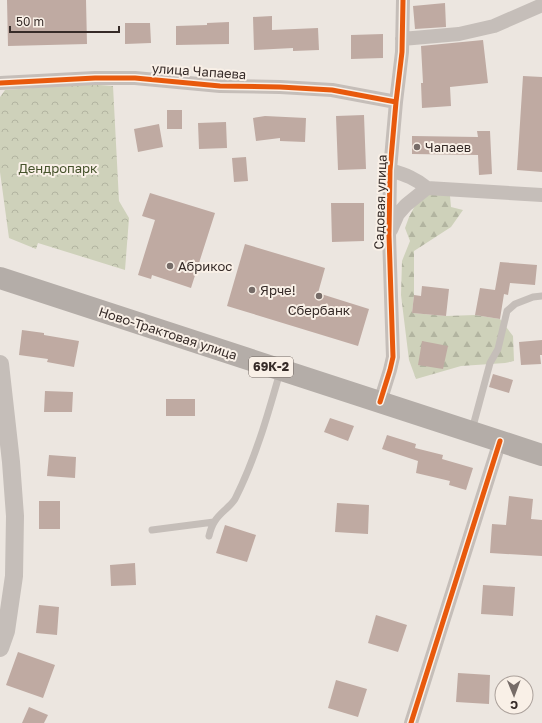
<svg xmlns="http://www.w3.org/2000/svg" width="542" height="723" font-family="'Golos Text',sans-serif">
	<defs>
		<pattern id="forest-firs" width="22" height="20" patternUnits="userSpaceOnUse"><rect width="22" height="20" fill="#ced1ba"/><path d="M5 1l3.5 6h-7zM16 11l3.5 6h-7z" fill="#b2b4a0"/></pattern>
		<pattern id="park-crowns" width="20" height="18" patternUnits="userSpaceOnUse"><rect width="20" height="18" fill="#ced1ba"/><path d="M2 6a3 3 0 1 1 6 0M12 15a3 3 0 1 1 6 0" fill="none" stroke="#b2b4a0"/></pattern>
	</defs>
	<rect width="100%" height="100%" fill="#ece6e0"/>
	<path fill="url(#forest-firs)" d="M429,194l21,2 1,11 12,3 -12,17 -37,24v44l-2,18 34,3 29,-1 25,4 13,17 1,25 -9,2 -44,3 -45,13 -7,-19 -8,-65 1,-34 8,-20 -5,-13 4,-11 8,-15z"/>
	<path fill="url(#park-crowns)" d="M87,84l26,2 6,115 10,17 -4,52 -87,-27 -2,6 -27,-11 -9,-66v-75l5,-7z"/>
	<path fill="#bfaaa2" d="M7,0h79l1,44 -79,2z
		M445,3l1,24 -31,2 -2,-23z
		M272,16v14l46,-2 1,22 -26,1v-3l-39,2 -1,-33z
		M229,22v22l-53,1v-19l31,-1v-2z
		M125,23h25l1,20 -26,1z
		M383,34v24l-32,1v-24z
		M483,40l5,43 -38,4 1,19 -29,2 -1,-25h2l-2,-37z
		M523,76l19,1v95l-25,-2z
		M167,110h15v19h-15z
		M364,115l2,54 -28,1 -2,-54z
		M265,116l41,2 -1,24 -25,-1v-3l-24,3 -3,-23z
		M226,122l1,26 -28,1 -1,-26z
		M159,124l4,23 -25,5 -4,-23z
		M477,131h13l2,43 -13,1 -1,-20 -66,-1v-18l66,1z
		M246,157l2,24 -14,1 -2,-24z
		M150,193l65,20 -24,75 -39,-13 -1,4 -13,-4 17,-55 -13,-4z
		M331,203h33v38l-32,1z
		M245,244l80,24 -7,25 51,16 -11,37 -131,-40z
		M500,262l37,3 -2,20 -25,-2 -2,12 -4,-1 -4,25 -25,-4 5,-27 15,2z
		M422,286l27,3 -3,27 -34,-3 2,-18 7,1z
		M22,330l22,3v2l35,6 -5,26 -27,-5 1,-3 -29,-4z
		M542,340v15h-2l1,9 -20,1 -2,-23z
		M422,341l26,5 -5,23 -25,-4z
		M493,374l20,6 -4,13 -20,-6z
		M45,391l28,1 -1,20h-28z
		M166,399h29v17h-29z
		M330,418l24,8 -6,15 -24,-9z
		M387,435l29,9 -1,4 28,7 -1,4 31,9 -7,22 -17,-5 1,-4 -34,-8 2,-12 -36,-12z
		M49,455l27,2 -1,21 -28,-2z
		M509,496l24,3 -2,20 11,1v36l-52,-3 2,-29 14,1z
		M39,501h21v28h-21z
		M337,503l32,2 -1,29 -33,-2z
		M225,525l31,10 -9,27 -31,-9z
		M135,563l1,22 -25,1 -1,-21z
		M483,585l32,2 -2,29 -32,-2z
		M39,605l20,2 -2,28 -21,-2z
		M376,615l31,10 -9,27 -30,-9z
		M18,652l37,13 -12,33 -37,-13z
		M458,673l32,2 -1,29 -33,-2z
		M336,680l31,9 -9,28 -30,-9z
		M29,707l19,8 -4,8h-22z"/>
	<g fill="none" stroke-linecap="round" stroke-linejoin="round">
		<path stroke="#c5beb9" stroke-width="7" d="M472,430l18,-67 8,-14 9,-38 8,-7 18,-7 9,-1
			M152,530l62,-8
			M209,536c3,-13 7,-18 17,-27 4,-4 8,-7 10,-12 20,-40 32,-83 44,-125"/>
		<path stroke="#c5beb9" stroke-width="14" d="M402,39l57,-5 35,-8 48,-21
			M0,83l95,-5h40l85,8 60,1 52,3 64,12
			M390,170c16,5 25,8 37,18
			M391,230l7,-16 8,-9 21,-17 115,7
			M380,402l10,-32 3,-13 -4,-122 1,-65 6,-68 6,-50 1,-52
			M411,723l89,-282"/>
		<path stroke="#c5beb9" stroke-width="18" d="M0,364l11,98 4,54 -1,60 -8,55 -6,17"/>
		<path stroke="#b4ada8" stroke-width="22" d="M0,278l542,177"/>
		<defs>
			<path id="cycleway" d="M0,83l95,-5h40l85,8 60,1 52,3 64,12
				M380,402l10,-32 3,-13 -4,-122 1,-65 6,-68 6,-50 1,-52
				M411,723l89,-282"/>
		</defs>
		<use href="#cycleway" stroke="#f9f0e7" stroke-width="8"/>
		<use href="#cycleway" stroke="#e8590c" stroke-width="5"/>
	</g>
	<g fill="#766c68" stroke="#f9f0e7" stroke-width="1.5">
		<circle cx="417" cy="147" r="4"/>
		<circle cx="170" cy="266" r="4"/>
		<circle cx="252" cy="290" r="4"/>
		<circle cx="319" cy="296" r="4"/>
	</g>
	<g text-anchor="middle" stroke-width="4" stroke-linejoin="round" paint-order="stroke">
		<rect fill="#f9f0e7" stroke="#706661" stroke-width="1" x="249" y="357" width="44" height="20" rx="3"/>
		<g font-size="12" font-weight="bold" fill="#362b28">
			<text x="271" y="371">69К-2</text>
		</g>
		<g font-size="13" fill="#362b28" stroke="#f9f0e7">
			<text transform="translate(199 71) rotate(4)" y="5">улица Чапаева</text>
			<text transform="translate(380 202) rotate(-88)" y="5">Садовая улица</text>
			<text transform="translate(168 333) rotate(18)" y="5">Ново-Трактовая улица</text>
		</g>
		<g font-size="13" fill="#362b28" stroke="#f9f0e7" text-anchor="start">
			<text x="425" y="152">Чапаев</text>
			<text x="178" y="271">Абрикос</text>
			<text x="260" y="295">Ярче!</text>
			<text x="319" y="315" text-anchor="middle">Сбербанк</text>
		</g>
		<g font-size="13" fill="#46532c" stroke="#f9f0e7">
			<text x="58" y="173">Дендропарк</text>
		</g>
	</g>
	<g transform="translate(514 695) rotate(179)"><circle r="19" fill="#f9f0e7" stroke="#aba19b"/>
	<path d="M0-3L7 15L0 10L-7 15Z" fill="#766c68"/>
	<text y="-6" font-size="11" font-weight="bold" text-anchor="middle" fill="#362b28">С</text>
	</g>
	<path d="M10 26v6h109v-6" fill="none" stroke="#362b28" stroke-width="2"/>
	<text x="16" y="26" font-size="12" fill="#362b28" stroke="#f9f0e7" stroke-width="3" paint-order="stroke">50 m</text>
</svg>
